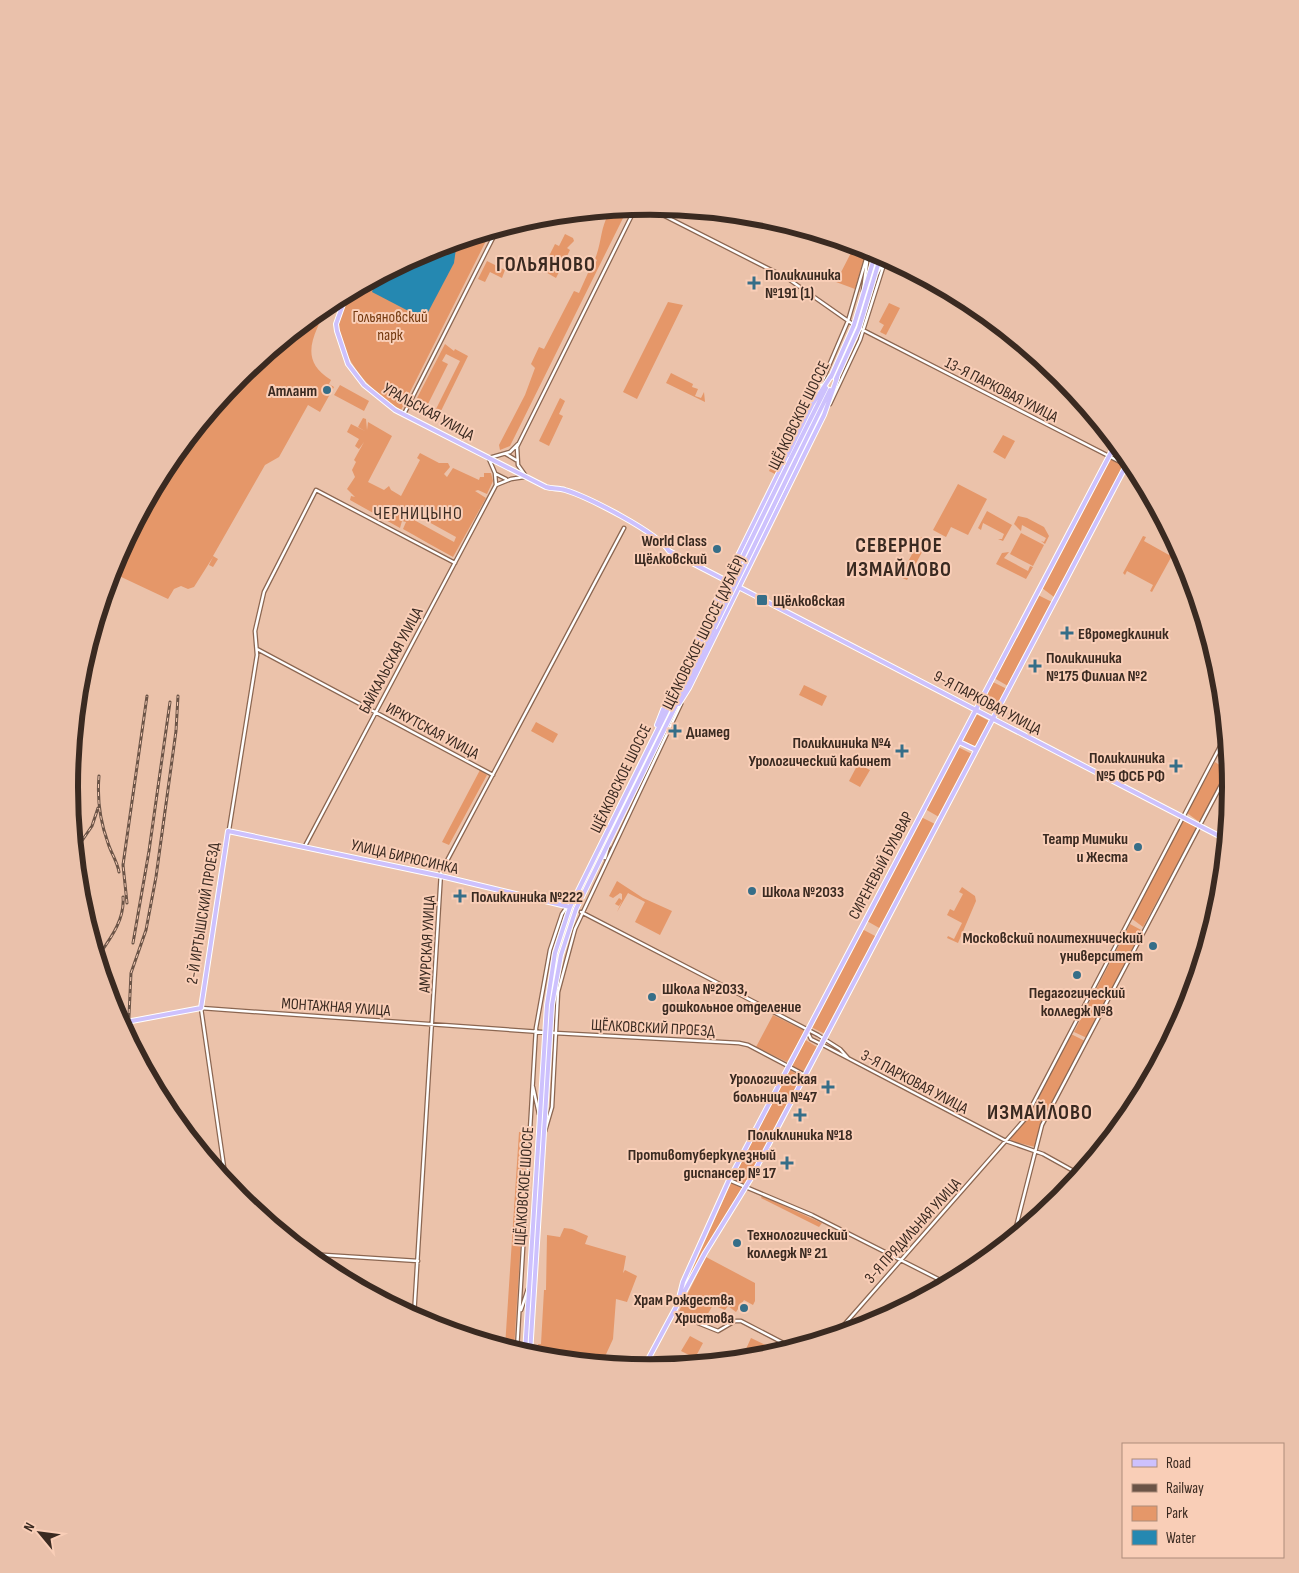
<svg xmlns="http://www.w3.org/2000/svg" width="1299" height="1573" font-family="'Sofia Sans Condensed',sans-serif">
	<rect width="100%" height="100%" fill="#ebc2aa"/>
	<path fill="#e59769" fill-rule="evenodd" d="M628,208l-118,238 -10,4 -1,-5 26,-50 10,-27 -4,-4 8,-17 5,2 30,-58 5,2 13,-29h3l2,-4 -2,-1c7,-17 5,-30 14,-46l4,2 3,-6z
		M491,231l-90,179c-40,-24 -70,-63 -62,-113l89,-47z
		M565,234l8,4 1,3 -7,7 3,2 -14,28 -14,-8 13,-26 4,2z
		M855,245l12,3 -12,41 -19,-7z
		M487,261l18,9 -3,8 -12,-6 -5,10 -7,-3z
		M668,302l15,3 -46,94 -14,-7z
		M328,303c-12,31 -32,55 3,77l-2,4 5,3 -14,25 -12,-7 -29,52 -14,8 -52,91 5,3 -5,8 -4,-2 4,-8 -19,30 -6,2 -7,-3 -7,3 -6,10 -51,-24 -9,15 -3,-1 8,-25 54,-100 72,-88z
		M889,303l11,5 -14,27 -6,-3 4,-7 -5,-3z
		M445,344l9,7 1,-2 13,7 -27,55 -3,-1 -5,9 -22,-10 5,-9 8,6 12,3 24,-48 -14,-7 -4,7 6,3 -20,40 -11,-6z
		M671,373l22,11 -1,3 6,2 -3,7 6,2 3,-6 1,10 -39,-19z
		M340,385l29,16 -5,10 -30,-16z
		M560,398l5,3 -6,13 4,2 -14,30 -10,-5z
		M363,418l3,1 1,11 1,-8 24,14 -24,46 16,8 5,-4 2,4 10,6 19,-36 -3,-2 3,-5 19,10h9l2,4 -6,7 3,3 6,-9 26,12 1,-3h4v-4h7l2,8 -6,13 -9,-4 -3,1 11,7 -33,59c-18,-10 -34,-19 -50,-28l3,-7 -4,-1 -2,7 -50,-28 1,-4 4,1 -8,-8 8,-12 -3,-7 4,-8 -2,-2 10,-18 -5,7 -4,-3 4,-7 -12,-7 4,-8 14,7 -7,-4zM398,505l58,32 -2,5 -58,-32z
		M787,435l5,3 -17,36 -6,-3z
		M1003,435l12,6 -10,18 -12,-7z
		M1110,459l14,7 -70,131 -12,-9z
		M958,484l29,15 -19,36 -17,-8 -5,10 -13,-7z
		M987,511l25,14 -9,16 -5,-2h4l2,-5 -21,-11 -2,7 -3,-2z
		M1018,516l9,2 17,9 5,9 -4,8 -4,-3 3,1 2,-4 -24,-13 -1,6 -7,-7z
		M1021,533l23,12 -11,21 -23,-12z
		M1143,536l3,1 -2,4 25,14 3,-5 2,2 -22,40 -2,-1 3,-6 -26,-14 -2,4 -2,-2z
		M921,537l7,4 -21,39 -7,-3z
		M1009,552l-5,6 24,13 2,-5 3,1 -7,12 -30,-15 6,-11z
		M1038,595l14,7 -44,84 -14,-8z
		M993,682l14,7 -11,21 -14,-7z
		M804,685l23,11 -5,10 -23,-11z
		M976,714l13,7 -11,23 -4,2 -12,-6z
		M536,722l22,12 -5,9 -22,-12z
		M958,747l14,7 -33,63 -14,-8z
		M1215,762l12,8 -26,50 -3,1 -11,-8z
		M858,764l12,6 -10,17 -11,-6z
		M480,770l7,5 -38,70 -7,-3z
		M921,817l14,7 -54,105 -14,-8z
		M1182,820l15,7 -54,100 -12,-9z
		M617,881l26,17 29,13 -12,24 -25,-13 10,-20 -17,-9 -11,19 5,-11 -3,5 -4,-2 4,-6 3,2v-6l-2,-1 -7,5 -4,-2z
		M962,887l13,9 1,5 -18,42 -11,-5 1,-2 6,3 8,-16 -15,-8 3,-6 4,2 9,-17 -4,-2z
		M1130,924l13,7 -56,107 -13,-6z
		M862,929l15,8 -52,97 -14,-7z
		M773,1015l32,16 -18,31 -31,-15z
		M1071,1034l14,7 -44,84 -6,22 -24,-6 -1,-4 16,-18z
		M804,1039l13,8 -14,25 -12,-7z
		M789,1069l13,9 -56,106 -12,-3 -2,-3z
		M519,1132h9l-14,217 -9,-2z
		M731,1183l11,4 1,2 -59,99z
		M762,1196l60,27 -3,4 -58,-29z
		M564,1228l8,1 16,7 -3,8 41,12 -3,17 2,-3 12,6 -10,26 -11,-3 -3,40 -11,24 -55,-6 -1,-4h-3l2,2 -1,2 -7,-1v-3h4l-4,-1 1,-8h3l3,-54h2l1,-55 13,2z
		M706,1257l49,26v18l-2,4 -9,-5 -8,12 -8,-6 -3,4 -12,-5 -10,17 -25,-9z
		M690,1336l13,7 -8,15 -14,-7z
		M751,1338l27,13 -18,5 -14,-7z"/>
	<path fill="#2588b1" d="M457,241l-3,22 -28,53 -6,1 -48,-25 5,-15 51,-27z"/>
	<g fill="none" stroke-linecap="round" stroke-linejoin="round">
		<defs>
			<path id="minor" d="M645,206l142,72 67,47
				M877,274l7,-13
				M863,291l4,-29
				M859,328l277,142
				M816,396l32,-75 21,-72
				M830,404l30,-64 26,-82
				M404,414l94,-186
				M506,454l10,6
				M489,458l21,-6 8,-8
				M496,474l10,5
				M525,475l-7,-10 -1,-18 119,-240
				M496,485l15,-6 13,-2
				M257,649l236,126
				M229,830l28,-175 -2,-24 9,-39 52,-102 139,73
				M305,846l191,-361 -1,-12 -6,-14
				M605,858l3,-11
				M581,912l237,123 22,14 8,9
				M807,1031l4,8 10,5 185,97 37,13 36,20
				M533,1087l6,27
				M545,1131l7,-24 6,-115 17,-63 106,-225
				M729,1180l83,35 134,68
				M226,1181l-25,-173 354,25 184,10 9,2 57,30
				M1014,1235l28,-110 187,-355
				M309,1254l109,7
				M521,1310l7,-21
				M673,1313l45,18 17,-10h6l50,26
				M414,1316l27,-444 183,-344
				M836,1334l189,-215 200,-382
				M517,1350l19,-322 14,-78 12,-36 9,-13"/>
			<path id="major" d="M347,293l-11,31 1,7 11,33 16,21 31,25 151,77c6,2 13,1 19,3 23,7 92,42 104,61l556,288
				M831,377l23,-52 22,-73
				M836,379l23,-51 22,-73
				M791,458l35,-70
				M796,460l34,-70
				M679,704l10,-16 135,-273 13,-37
				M657,725l9,-23 146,-297 19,-29
				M959,742l17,8
				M121,1023l80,-15 27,-177 213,45 129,31
				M679,1298l4,-16 46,-102 387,-737
				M525,1353l22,-348 8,-52 15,-46 139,-281
				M530,1354l22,-349 9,-50 15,-46 138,-281
				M644,1367l61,-114 45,-73 379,-720"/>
		</defs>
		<use href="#minor" stroke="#8b6651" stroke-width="5"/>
		<use href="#major" stroke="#fff" stroke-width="6"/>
		<use href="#minor" stroke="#fff" stroke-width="2.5"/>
		<use href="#major" stroke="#cdc1fd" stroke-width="4"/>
		<defs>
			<path id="rail" d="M99,776c-2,23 1,45 9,67 3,10 9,18 11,29
				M75,851l17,-25 6,-18
				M127,903l-4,-38 24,-169
				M133,943l16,-92 21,-149
				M97,958c13,-19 28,-38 26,-61
				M128,1037l3,-64 15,-43 10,-53 20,-146 2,-35"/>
		</defs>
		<use href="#rail" stroke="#6b5447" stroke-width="3"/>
		<use href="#rail" stroke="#f9ceb7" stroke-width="1" stroke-dasharray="4" stroke-linecap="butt"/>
		<defs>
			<path id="major-bridge" d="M709,626l82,-168
				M714,628l82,-168"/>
		</defs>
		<use href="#major-bridge" stroke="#fff" stroke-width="6" stroke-linecap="butt"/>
		<use href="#major-bridge" stroke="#cdc1fd" stroke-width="4"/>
	</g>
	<g fill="#366e88" stroke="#f9ceb7" stroke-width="2">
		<path d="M751.5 275.5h5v5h5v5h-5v5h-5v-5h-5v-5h5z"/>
		<circle cx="327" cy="390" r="5"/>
		<circle cx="717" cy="549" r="5"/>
		<rect x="756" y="594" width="12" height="12" rx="2.5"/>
		<path d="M1064.5 625.5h5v5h5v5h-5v5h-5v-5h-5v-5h5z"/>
		<path d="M1032.5 658.5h5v5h5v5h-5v5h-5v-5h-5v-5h5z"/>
		<path d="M672.5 723.5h5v5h5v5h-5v5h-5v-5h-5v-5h5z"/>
		<path d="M899.5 743.5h5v5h5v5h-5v5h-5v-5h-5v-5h5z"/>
		<path d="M1173.5 758.5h5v5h5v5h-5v5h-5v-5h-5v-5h5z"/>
		<circle cx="1138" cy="847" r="5"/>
		<circle cx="752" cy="891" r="5"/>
		<path d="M457.5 888.5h5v5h5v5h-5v5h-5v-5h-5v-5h5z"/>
		<circle cx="1153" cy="946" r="5"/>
		<circle cx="1077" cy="975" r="5"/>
		<circle cx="652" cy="997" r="5"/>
		<path d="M825.5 1079.5h5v5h5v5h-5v5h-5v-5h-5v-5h5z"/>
		<path d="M797.5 1107.5h5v5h5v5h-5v5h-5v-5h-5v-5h5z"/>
		<path d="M784.5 1155.5h5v5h5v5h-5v5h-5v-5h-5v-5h5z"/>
		<circle cx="737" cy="1243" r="5"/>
		<circle cx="744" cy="1308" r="5"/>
	</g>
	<g text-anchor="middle" stroke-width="4" stroke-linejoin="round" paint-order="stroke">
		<g font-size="16" font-weight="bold" fill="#3a2a21" stroke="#f9ceb7" text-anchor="start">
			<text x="765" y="280">Поликлиника<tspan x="765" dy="18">№191 (1)</tspan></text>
			<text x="317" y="396" text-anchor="end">Атлант</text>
			<text x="707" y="546" text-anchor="end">World Class<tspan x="707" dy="18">Щёлковский</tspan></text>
			<text x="773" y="606">Щёлковская</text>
			<text x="1078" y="639">Евромедклиник</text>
			<text x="1046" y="663">Поликлиника<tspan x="1046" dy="18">№175 Филиал №2</tspan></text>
			<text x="686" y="737">Диамед</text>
			<text x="891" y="748" text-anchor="end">Поликлиника №4<tspan x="891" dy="18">Урологический кабинет</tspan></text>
			<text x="1165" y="763" text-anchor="end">Поликлиника<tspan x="1165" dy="18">№5 ФСБ РФ</tspan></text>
			<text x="1128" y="844" text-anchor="end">Театр Мимики<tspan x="1128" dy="18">и Жеста</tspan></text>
			<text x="762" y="897">Школа №2033</text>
			<text x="471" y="902">Поликлиника №222</text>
			<text x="1143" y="943" text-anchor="end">Московский политехнический<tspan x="1143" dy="18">университет</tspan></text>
			<text x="662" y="994">Школа №2033,<tspan x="662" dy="18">дошкольное отделение</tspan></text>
			<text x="1077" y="998" text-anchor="middle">Педагогический<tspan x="1077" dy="18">колледж №8</tspan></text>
			<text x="817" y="1084" text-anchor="end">Урологическая<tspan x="817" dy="18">больница №47</tspan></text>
			<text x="800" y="1140" text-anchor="middle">Поликлиника №18</text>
			<text x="776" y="1160" text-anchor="end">Противотуберкулезный<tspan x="776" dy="18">диспансер № 17</tspan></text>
			<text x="747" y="1240">Технологический<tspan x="747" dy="18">колледж № 21</tspan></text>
			<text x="734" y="1305" text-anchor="end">Храм Рождества<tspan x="734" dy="18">Христова</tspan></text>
		</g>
		<g font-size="16" fill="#763b11" stroke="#f9ceb7">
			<text x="390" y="322">Гольяновcкий<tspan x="390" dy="18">парк</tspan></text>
		</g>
		<g font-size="16" fill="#3a2a21" stroke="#f9ceb7">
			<text transform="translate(1002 389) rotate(27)" y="6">13-Я ПАРКОВАЯ УЛИЦА</text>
			<text transform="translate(429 411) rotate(29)" y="6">УРАЛЬСКАЯ УЛИЦА</text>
			<text transform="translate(798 415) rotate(-64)" y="6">ЩЁЛКОВСКОЕ ШОССЕ</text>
			<text transform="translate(703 632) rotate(-64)" y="6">ЩЁЛКОВСКОЕ ШОССЕ (ДУБЛЁР)</text>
			<text transform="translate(390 660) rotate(-62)" y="6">БАЙКАЛЬСКАЯ УЛИЦА</text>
			<text transform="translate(988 702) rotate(28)" y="6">9-Я ПАРКОВАЯ УЛИЦА</text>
			<text transform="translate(433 730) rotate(28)" y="6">ИРКУТСКАЯ УЛИЦА</text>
			<text transform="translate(620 778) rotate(-64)" y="6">ЩЁЛКОВСКОЕ ШОССЕ</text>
			<text transform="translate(405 856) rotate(13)" y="6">УЛИЦА БИРЮСИНКА</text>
			<text transform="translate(880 865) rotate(-62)" y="6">СИРЕНЕВЫЙ БУЛЬВАР</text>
			<text transform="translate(202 913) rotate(-81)" y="6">2-Й ИРТЫШСКИЙ ПРОЕЗД</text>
			<text transform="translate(426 944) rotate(-87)" y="6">АМУРСКАЯ УЛИЦА</text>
			<text transform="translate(336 1006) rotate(4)" y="6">МОНТАЖНАЯ УЛИЦА</text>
			<text transform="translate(653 1027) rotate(3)" y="6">ЩЁЛКОВСКИЙ ПРОЕЗД</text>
			<text transform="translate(915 1081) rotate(28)" y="6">3-Я ПАРКОВАЯ УЛИЦА</text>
			<text transform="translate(523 1186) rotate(-86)" y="6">ЩЁЛКОВСКОЕ ШОССЕ</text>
			<text transform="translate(912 1230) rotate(-48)" y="6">3-Я ПРЯДИЛЬНАЯ УЛИЦА</text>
		</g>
		<g font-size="18" letter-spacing="1" fill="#3a2a21" stroke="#f9ceb7">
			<text x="418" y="519">ЧЕРНИЦЫНО</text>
		</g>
		<g font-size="21" font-weight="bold" letter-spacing="1" fill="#3a2a21" stroke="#f9ceb7">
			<text x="546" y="271">ГОЛЬЯНОВО</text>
			<text x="899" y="552">СЕВЕРНОЕ<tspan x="899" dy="24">ИЗМАЙЛОВО</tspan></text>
			<text x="1040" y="1119">ИЗМАЙЛОВО</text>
		</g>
	</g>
	<path d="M0 0H1299V1573H0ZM78 787a572 572 0 1 1 1144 0a572 572 0 1 1-1144 0Z" fill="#eac1ab" fill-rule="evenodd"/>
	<path fill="none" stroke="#3a2a21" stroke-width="6" d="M78 787a572 572 0 1 1 1144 0a572 572 0 1 1-1144 0Z"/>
	<rect x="1122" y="1443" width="162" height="115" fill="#f9ceb7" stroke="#ad8c7b"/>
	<rect x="1132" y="1459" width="25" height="8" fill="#cdc1fd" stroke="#ad8c7b"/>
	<text x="1166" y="1468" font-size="15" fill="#3a2a21">Road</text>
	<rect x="1132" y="1484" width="25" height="8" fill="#6b5447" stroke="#ad8c7b"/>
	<text x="1166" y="1493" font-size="15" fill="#3a2a21">Railway</text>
	<rect x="1132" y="1506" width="25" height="15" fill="#e59769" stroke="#ad8c7b"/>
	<text x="1166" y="1518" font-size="15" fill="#3a2a21">Park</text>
	<rect x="1132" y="1530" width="25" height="15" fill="#2588b1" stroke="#ad8c7b"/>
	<text x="1166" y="1543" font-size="15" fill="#3a2a21">Water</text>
	<g transform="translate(40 1533) rotate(299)" stroke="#f9ceb7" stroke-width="4" paint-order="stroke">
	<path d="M0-4L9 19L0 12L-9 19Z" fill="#3a2a21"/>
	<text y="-8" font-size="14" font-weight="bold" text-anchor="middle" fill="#3a2a21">N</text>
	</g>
</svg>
